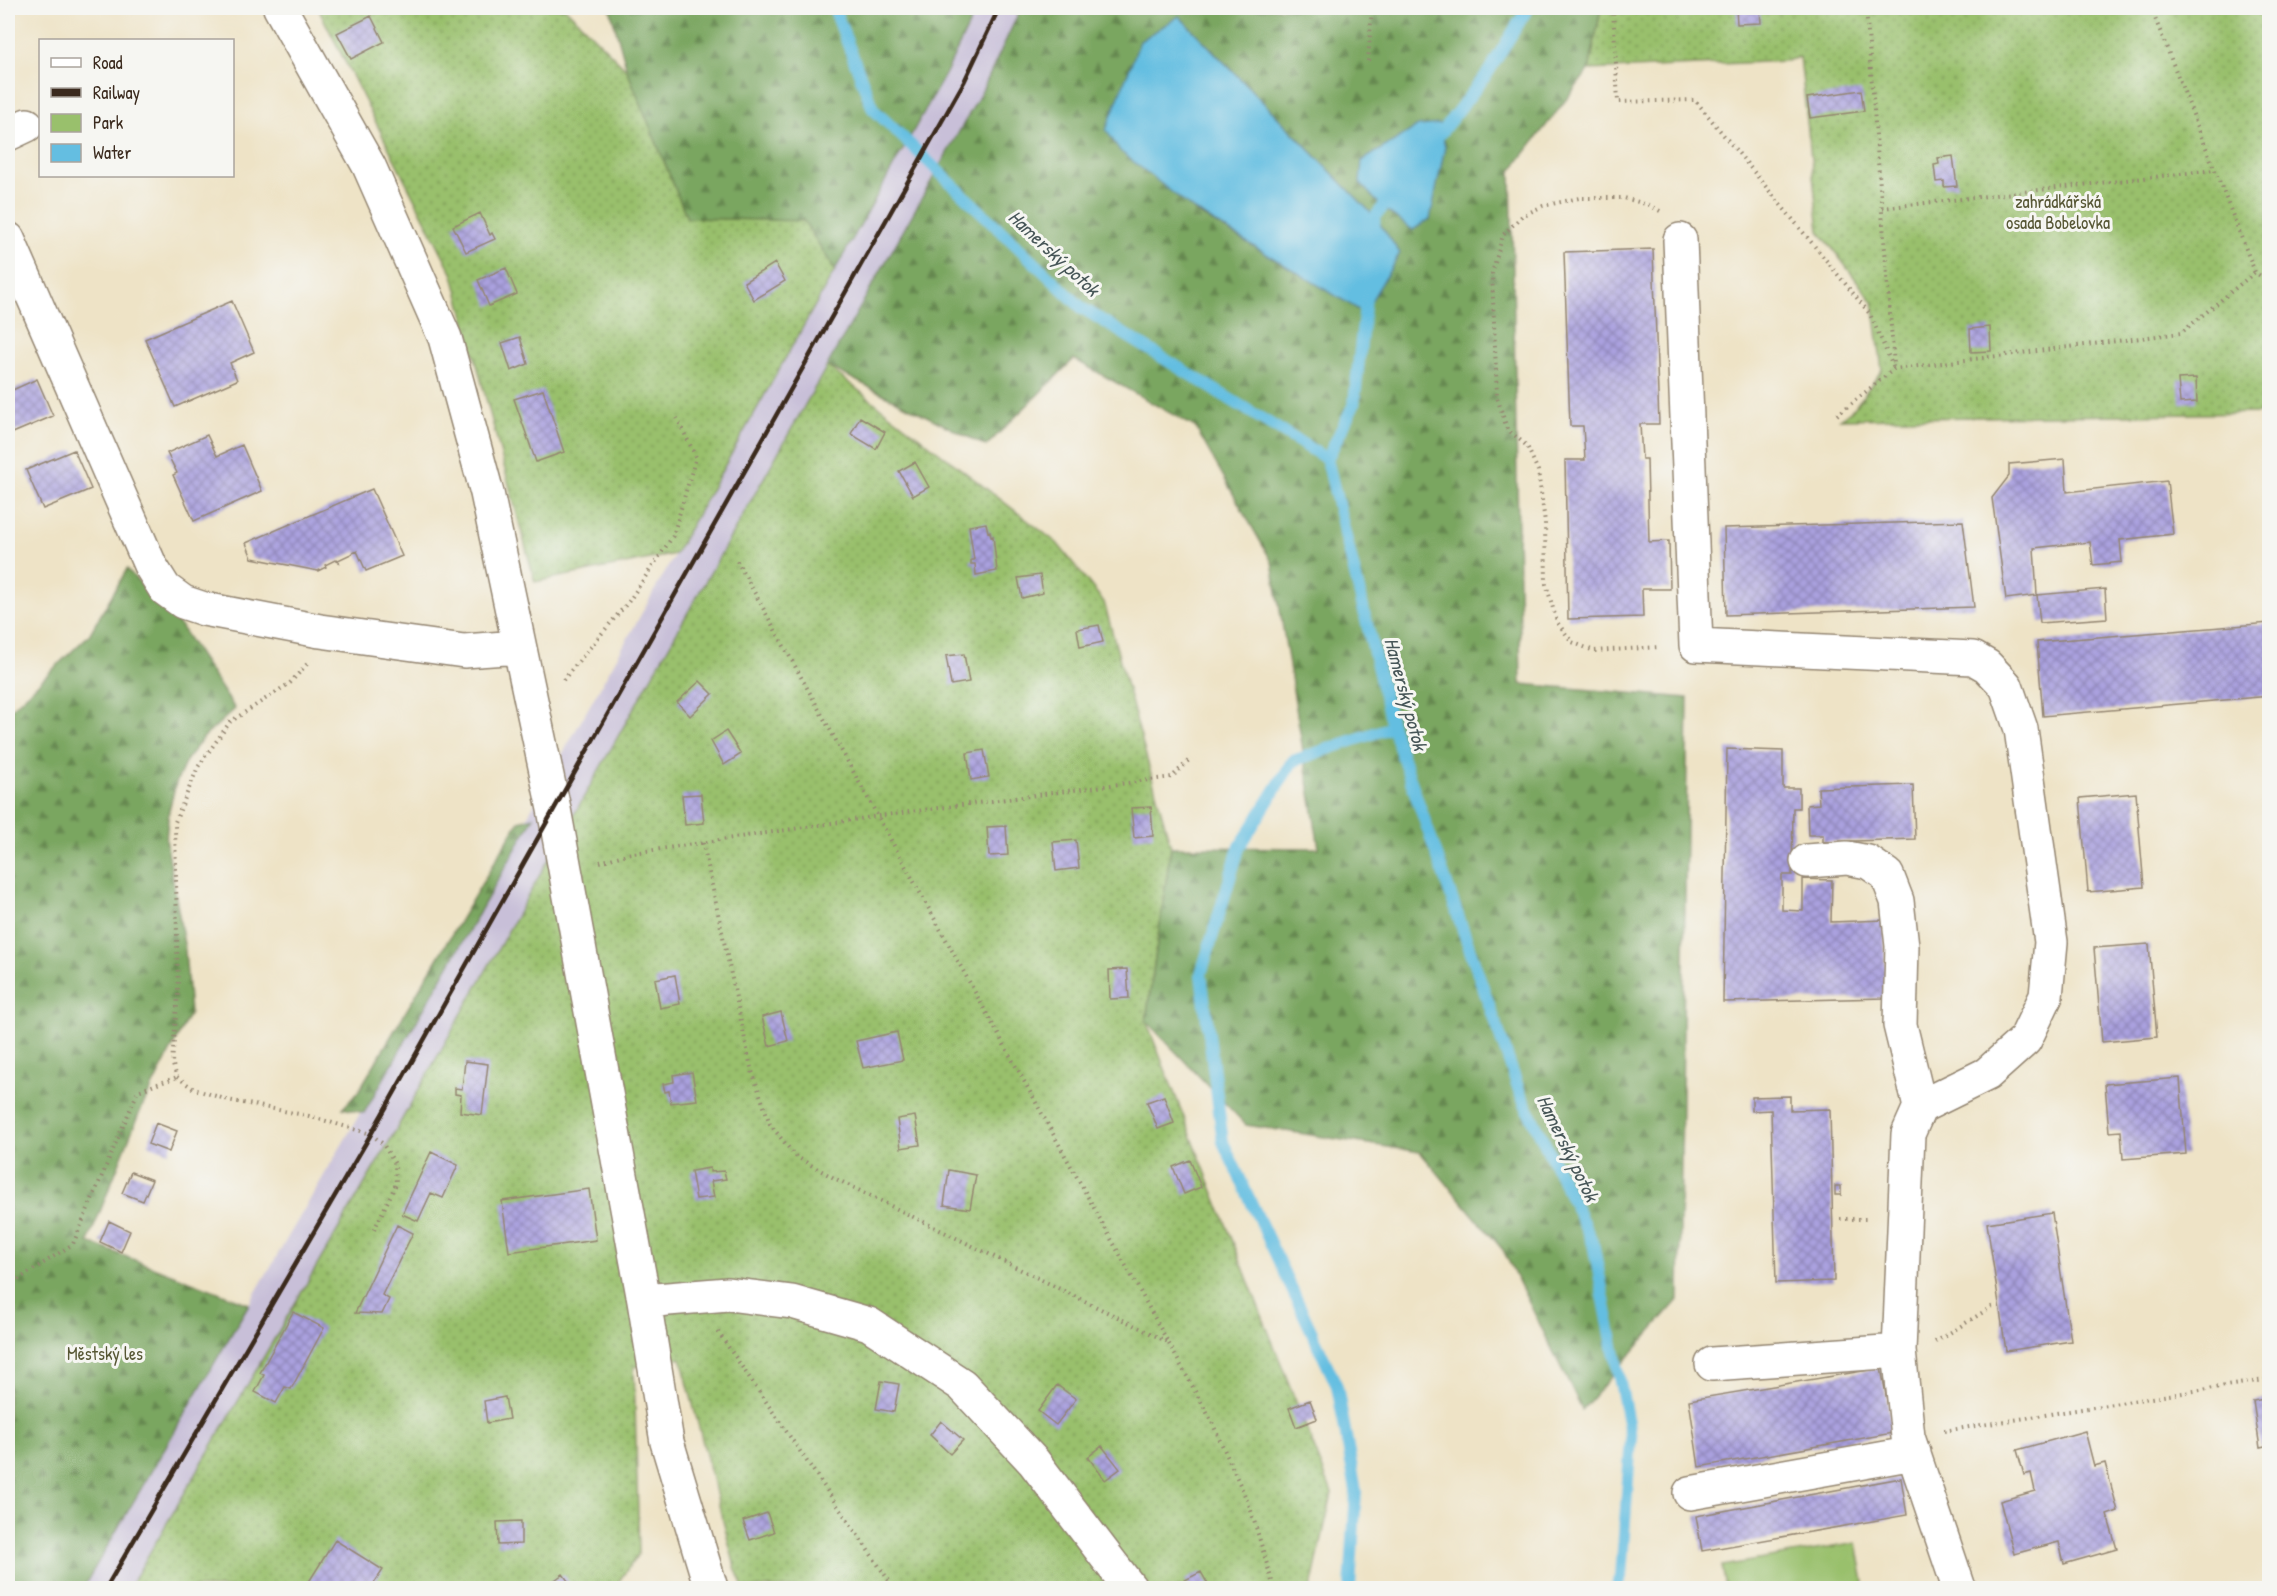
<svg xmlns="http://www.w3.org/2000/svg" width="2277" height="1596" font-family="'Patrick Hand',sans-serif">
	<defs>
		<pattern id="green-dots" width="8" height="8" patternUnits="userSpaceOnUse" patternTransform="scale(1.5)"><rect width="8" height="8" fill="#99c06c"/><path d="M2 2h.1M6 6h.1" fill="none" stroke="#7e9c58" stroke-width="1.8" stroke-linecap="round"/></pattern>
		<pattern id="forest-firs" width="22" height="20" patternUnits="userSpaceOnUse" patternTransform="scale(1.5)"><rect width="22" height="20" fill="#7aa660"/><path d="M5 1l3.5 6h-7zM16 11l3.5 6h-7z" fill="#65874f"/></pattern>
		<pattern id="building-cross-hatch" width="8" height="8" patternUnits="userSpaceOnUse" patternTransform="scale(1.5)"><rect width="8" height="8" fill="#aaa1df"/><path d="M0 0l8 8M0 8l8-8" fill="none" stroke="#8c83b4"/></pattern>
	</defs>
	<rect width="100%" height="100%" fill="#f6f6f2"/>
	<filter id="ink" filterUnits="userSpaceOnUse"><feTurbulence type="fractalNoise" baseFrequency=".0167" numOctaves="2"/><feDisplacementMap in="SourceGraphic" scale="12" xChannelSelector="R" yChannelSelector="G"/><feConvolveMatrix kernelMatrix="1 2 1 2 8 2 1 2 1" color-interpolation-filters="sRGB"/></filter>
	<filter id="wash" filterUnits="userSpaceOnUse"><feTurbulence type="fractalNoise" baseFrequency=".008" numOctaves="4" result="noise"/><feDisplacementMap in="SourceGraphic" scale="24" xChannelSelector="R" yChannelSelector="G"/><feGaussianBlur stdDeviation="1.35" result="paint"/><feColorMatrix in="noise" values="0 0 0 0 0 0 0 0 0 0 0 0 0 0 0 0 0 1.4 0 .05"/><feComposite in="paint" operator="in"/></filter>
	<g filter="url(#wash)">
		<rect width="100%" height="100%" fill="#eee3c6"/>
		<path fill="#c8bfd8" d="M977,8h44l-39,83 -594,1053 -259,444h-46l271,-464 592,-1051z"/>
		<path fill="url(#green-dots)" stroke="#6a7545" stroke-width="1.5" d="M318,8h247l62,62 60,147 118,3 30,50 -160,284 -140,28 -82,-307z
			M1601,8h668v405l-429,6 15,-12 27,-37 -9,-68 -54,-71 -19,-174 -14,4 -197,9z
			M827,366l230,177 47,59 67,245 -25,174 186,472 -21,95h-568l-8,-21 -54,-209 -47,9 5,186 -25,35h-485l259,-444z"/>
		<path fill="url(#forest-firs)" stroke="#5a683f" stroke-width="1.5" fill-rule="evenodd" d="M610,8h367l-31,65 -111,197 -31,-49 -117,-3 -60,-148z
			M1021,8h580l-12,62 -78,101 10,513 167,14 -9,601 -97,111 -79,-160 -83,-98 -174,-27 -100,-104 25,-174 148,1 -47,-286 -77,-135 -121,-68 -88,87 -159,-80 155,-275zM1180,17l195,200 -11,95 -170,-101z
			M127,569l52,55 56,85 -33,30 -16,22 -10,22 -7,27 -3,29 19,111 5,63 -50,98 -52,131 161,62 -166,284h-75v-876l81,-77z
			M534,817l-170,296 -21,-5 15,-16 161,-271z"/>
		<path fill="#99c06c" stroke="#6a7545" stroke-width="1.5" d="M1857,1543l8,45h-139l-4,-22z"/>
		<path fill="#64bee1" stroke="#507480" stroke-width="1.5" d="M1179,16l196,201 25,36 -36,60 -170,-103 -74,-59 -14,-21 34,-89z
			M1440,124l5,23 -15,72 -17,11 -31,-23 -22,-24 2,-22 56,-35z"/>
		<g fill="none" stroke-linecap="round" stroke-linejoin="round">
			<path stroke="#64bee1" stroke-width="12" d="M834,8l39,101 209,199 245,151 65,268 128,366 73,150 38,195 -10,139 -5,11
				M1432,144l55,-70 41,-66
				M1373,232l2,-15 17,-21
				M1327,459l27,-55 12,-107
				M1350,1588l6,-97 -19,-105 -114,-244 -22,-168 38,-126 54,-87 99,-34"/>
		</g>
		<g id="blocks">
			<path fill="url(#building-cross-hatch)" d="M1736,8h24l1,15 -24,1z
				M371,16l13,26 -33,17 -14,-26z
				M1861,90l3,21 -54,7 -3,-20z
				M1953,156l4,30 -13,1v-6l-8,1 -2,-17 5,-1 -1,-6z
				M480,213l10,22 2,-2 3,6 -29,13 -13,-26z
				M1653,249l6,175h-19l2,35h5l2,83 20,-1 1,48h-28l1,28 -75,2 -3,-159h20l-2,-34h-13l-6,-174z
				M775,263l10,18 -31,19 -10,-18z
				M506,268l11,26 -28,12 -11,-26z
				M232,301l22,51 -24,11 7,17 -62,27 -30,-68z
				M1990,327l1,24 -20,1 -1,-23z
				M520,337l8,27 -17,7 -9,-28z
				M2196,378l1,24 -17,1 -2,-24z
				M37,379l16,37 -45,19v-43z
				M543,390l21,62 -28,10 -22,-63z
				M860,417l25,15 -9,17 -25,-15z
				M207,435l10,21 25,-11 20,46 -68,30 -21,-46 4,-2 -10,-20z
				M74,450l17,39 -48,20 -17,-39z
				M2065,459l2,33 100,-11 6,53 -53,6 2,22 -29,3 -3,-23 -56,6 3,47 68,-6 2,29 -67,5 -3,-28 -31,4 -14,-101 17,-22v-12z
				M915,462l14,25 -16,9 -14,-25z
				M372,489l30,67 -36,15 -9,-20 -19,9 1,2 -4,-2 -10,5 1,2 -8,4 -66,-13 -6,-15z
				M1963,521l11,86 -248,8 -2,-87z
				M986,523l2,9 2,-1 1,6 2,-1 4,35 -21,4 -1,-11h-4v-4h3l-5,-34z
				M1040,575l3,18 -21,5 -4,-20z
				M2270,623v73l-227,20 -6,-74z
				M1099,625l4,17 -23,5 -3,-18z
				M964,654l5,28 -18,3 -5,-29z
				M700,681l13,13 -23,22 -13,-14z
				M726,731l15,23 -17,11 -13,-24z
				M1727,749l56,2v37h16v20h-6l-1,67h-10v35l21,1v-32l29,1 -1,42 54,-2v78l-162,4z
				M984,750l5,27 -18,3 -4,-27z
				M1913,785l2,54 -92,3v-7h-15l-1,-30 12,-1 -1,-16z
				M2136,793l8,94 -56,5 -8,-94z
				M701,794l3,29 -19,2 -3,-30z
				M1151,807l2,29 -19,2 -3,-30z
				M1006,826l2,29 -19,1 -2,-29z
				M1076,840l3,28 -23,3 -3,-29z
				M2149,944l8,93 -55,5 -8,-94z
				M1127,969l2,29 -19,1 -1,-29z
				M675,975l5,29 -20,4 -5,-29z
				M781,1012l7,29 -19,5 -7,-29z
				M897,1032l6,28 -40,8 -7,-27z
				M465,1061l23,3 -6,51 -22,-3 1,-17 -6,-1v-6l7,1z
				M692,1072l5,28 -26,3 -2,-12 -4,1 -2,-8 11,-2 -1,-7z
				M2180,1078l6,76 -63,5 -2,-28 -12,1 -4,-48z
				M1164,1096l10,27 -16,6 -11,-27z
				M1790,1096v14l40,-1 4,172 -58,2 -5,-173 -19,1v-14z
				M915,1116l5,29 -19,3 -4,-29z
				M156,1123l21,8 -8,21 -21,-8z
				M431,1152l27,13 -15,33 -12,-5 -13,28 -16,-7z
				M1190,1160l11,27 -17,7 -11,-27z
				M710,1168v4l14,-1 2,8 -15,2 3,16 -18,2 -5,-28z
				M949,1170l27,5 -6,34 -26,-4z
				M131,1172l21,8 -9,21 -21,-8z
				M1835,1186h6v9h-6z
				M589,1189l7,51 -87,12 -7,-51z
				M2052,1213l19,128 -65,10 -19,-128z
				M109,1221l21,10 -9,21 -21,-10z
				M397,1225l16,8 -31,62 7,4 -7,15 -27,-1z
				M293,1312l31,16 -33,61 -6,-2 -9,16 -21,-11 9,-17 -4,-2z
				M1881,1368l12,65 -194,34 -10,-67z
				M881,1381l18,3 -5,28 -18,-3z
				M1057,1385l19,14 -20,26 -18,-14z
				M505,1397l4,22 -22,4 -3,-22z
				M2270,1398v48l-10,2 -7,-47z
				M1310,1400l7,19 -21,8 -7,-19z
				M941,1421l22,19 -13,14 -20,-19z
				M2085,1431l9,35 11,-3 13,48 -11,4 10,34 -53,15 -5,-22 -45,12 -14,-53 35,-10 -4,-18 -7,2 -7,-25z
				M1102,1446l18,23 -15,11 -17,-23z
				M1901,1478l6,37 -205,36 -6,-35z
				M767,1513l7,19 -24,8 -7,-19z
				M521,1521v23l-23,1 -1,-23z
				M335,1540l48,30 -12,18h-66z
				M1201,1572l9,16h-21l-4,-8z
				M563,1574l10,14h-29z"/>
		</g>
	</g>
	<g filter="url(#ink)">
		<use href="#blocks" fill-opacity="0" stroke="#948672" stroke-width="1.5"/>
		<g fill="none" stroke-linecap="round" stroke-linejoin="round">
			<defs>
				<path id="minor" d="M280,8l89,158 76,172 42,155 67,316 90,492 23,141 44,146
					M8,134l19,-9
					M8,239l142,326 15,24 18,13 21,7 116,22 144,20 55,-4
					M1680,240l16,405 277,13 14,8 19,20 15,43 30,213 -5,54 -21,44 -38,34 -67,33
					M1807,861l40,-3 21,4 19,13 10,26 5,45 -2,79 20,82 -12,27 -9,217 9,86 51,151
					M644,1301l84,-7 64,8 77,22 93,61 72,77 96,126
					M1712,1364l187,-13
					M1690,1493l224,-40"/>
			</defs>
			<use href="#minor" stroke="#948672" stroke-width="36"/>
			<path stroke="#948672" stroke-width="4" stroke-dasharray="1.5 4.5" stroke-linecap="butt" d="M1613,8l5,94 77,-2 175,214 24,55
				M1866,8l28,357
				M2151,8l104,264 15,11
				M1368,61l4,-53
				M1882,208l332,-38
				M1660,211l-11,-6 -25,-7h-45l-36,8 -21,10 -19,19 -11,38 5,124 10,32 20,17 11,25 7,51 1,62 11,38 15,20 22,9 66,-4
				M1837,415l57,-46 287,-36 74,-61
				M737,561l474,859 39,87 24,81
				M307,664l-17,19 -60,39 -32,45 -23,55 3,172 -6,68 5,15 17,12 34,11 81,16 62,18 12,10 12,20 1,20 -22,46
				M563,680l66,-79 44,-65 23,-79 -19,-39
				M703,843l48,225 19,56 25,32 39,22 336,165
				M600,862l27,-8 252,-38 293,-39 18,-18
				M1840,1219h28
				M8,1286l65,-42 65,-153 39,-14
				M718,1332l176,256
				M1935,1342l58,-36
				M1944,1431l326,-52"/>
			<use href="#minor" stroke="#fff" stroke-width="33"/>
			<path stroke="#3b2a1e" stroke-width="4.5" d="M106,1588l265,-454 593,-1052 35,-74"/>
		</g>
	</g>
	<g text-anchor="middle" stroke-width="6" stroke-linejoin="round" paint-order="stroke">
		<g font-size="18" fill="#575735" stroke="#f6f6f2">
			<text x="2058" y="208">zahrádkářská<tspan x="2058" dy="21">osada Bobelovka</tspan></text>
			<text x="105" y="1360">Městský les</text>
		</g>
		<g font-size="20" font-style="italic" fill="#475658" stroke="#f6f6f2">
			<text transform="translate(1054 253) rotate(43)" y="7">Hamerský potok</text>
			<text transform="translate(1406 694) rotate(75)" y="7">Hamerský potok</text>
			<text transform="translate(1568 1148) rotate(64)" y="7">Hamerský potok</text>
		</g>
	</g>
	<rect width="2277" height="1596" fill="none" stroke="#f6f6f2" stroke-width="30"/>
	<rect x="39" y="39" width="195" height="138" fill="#f6f6f2" stroke="#aba49d" stroke-width="1.5"/>
	<rect x="51" y="58" width="30" height="9" fill="#ffffff" stroke="#aba49d" stroke-width="1.5"/>
	<text x="93" y="69" font-size="18" fill="#3b2a1e">Road</text>
	<rect x="51" y="88" width="30" height="9" fill="#3b2a1e" stroke="#aba49d" stroke-width="1.5"/>
	<text x="93" y="99" font-size="18" fill="#3b2a1e">Railway</text>
	<rect x="51" y="114" width="30" height="18" fill="#99c06c" stroke="#aba49d" stroke-width="1.5"/>
	<text x="93" y="129" font-size="18" fill="#3b2a1e">Park</text>
	<rect x="51" y="144" width="30" height="18" fill="#64bee1" stroke="#aba49d" stroke-width="1.5"/>
	<text x="93" y="159" font-size="18" fill="#3b2a1e">Water</text>
</svg>
